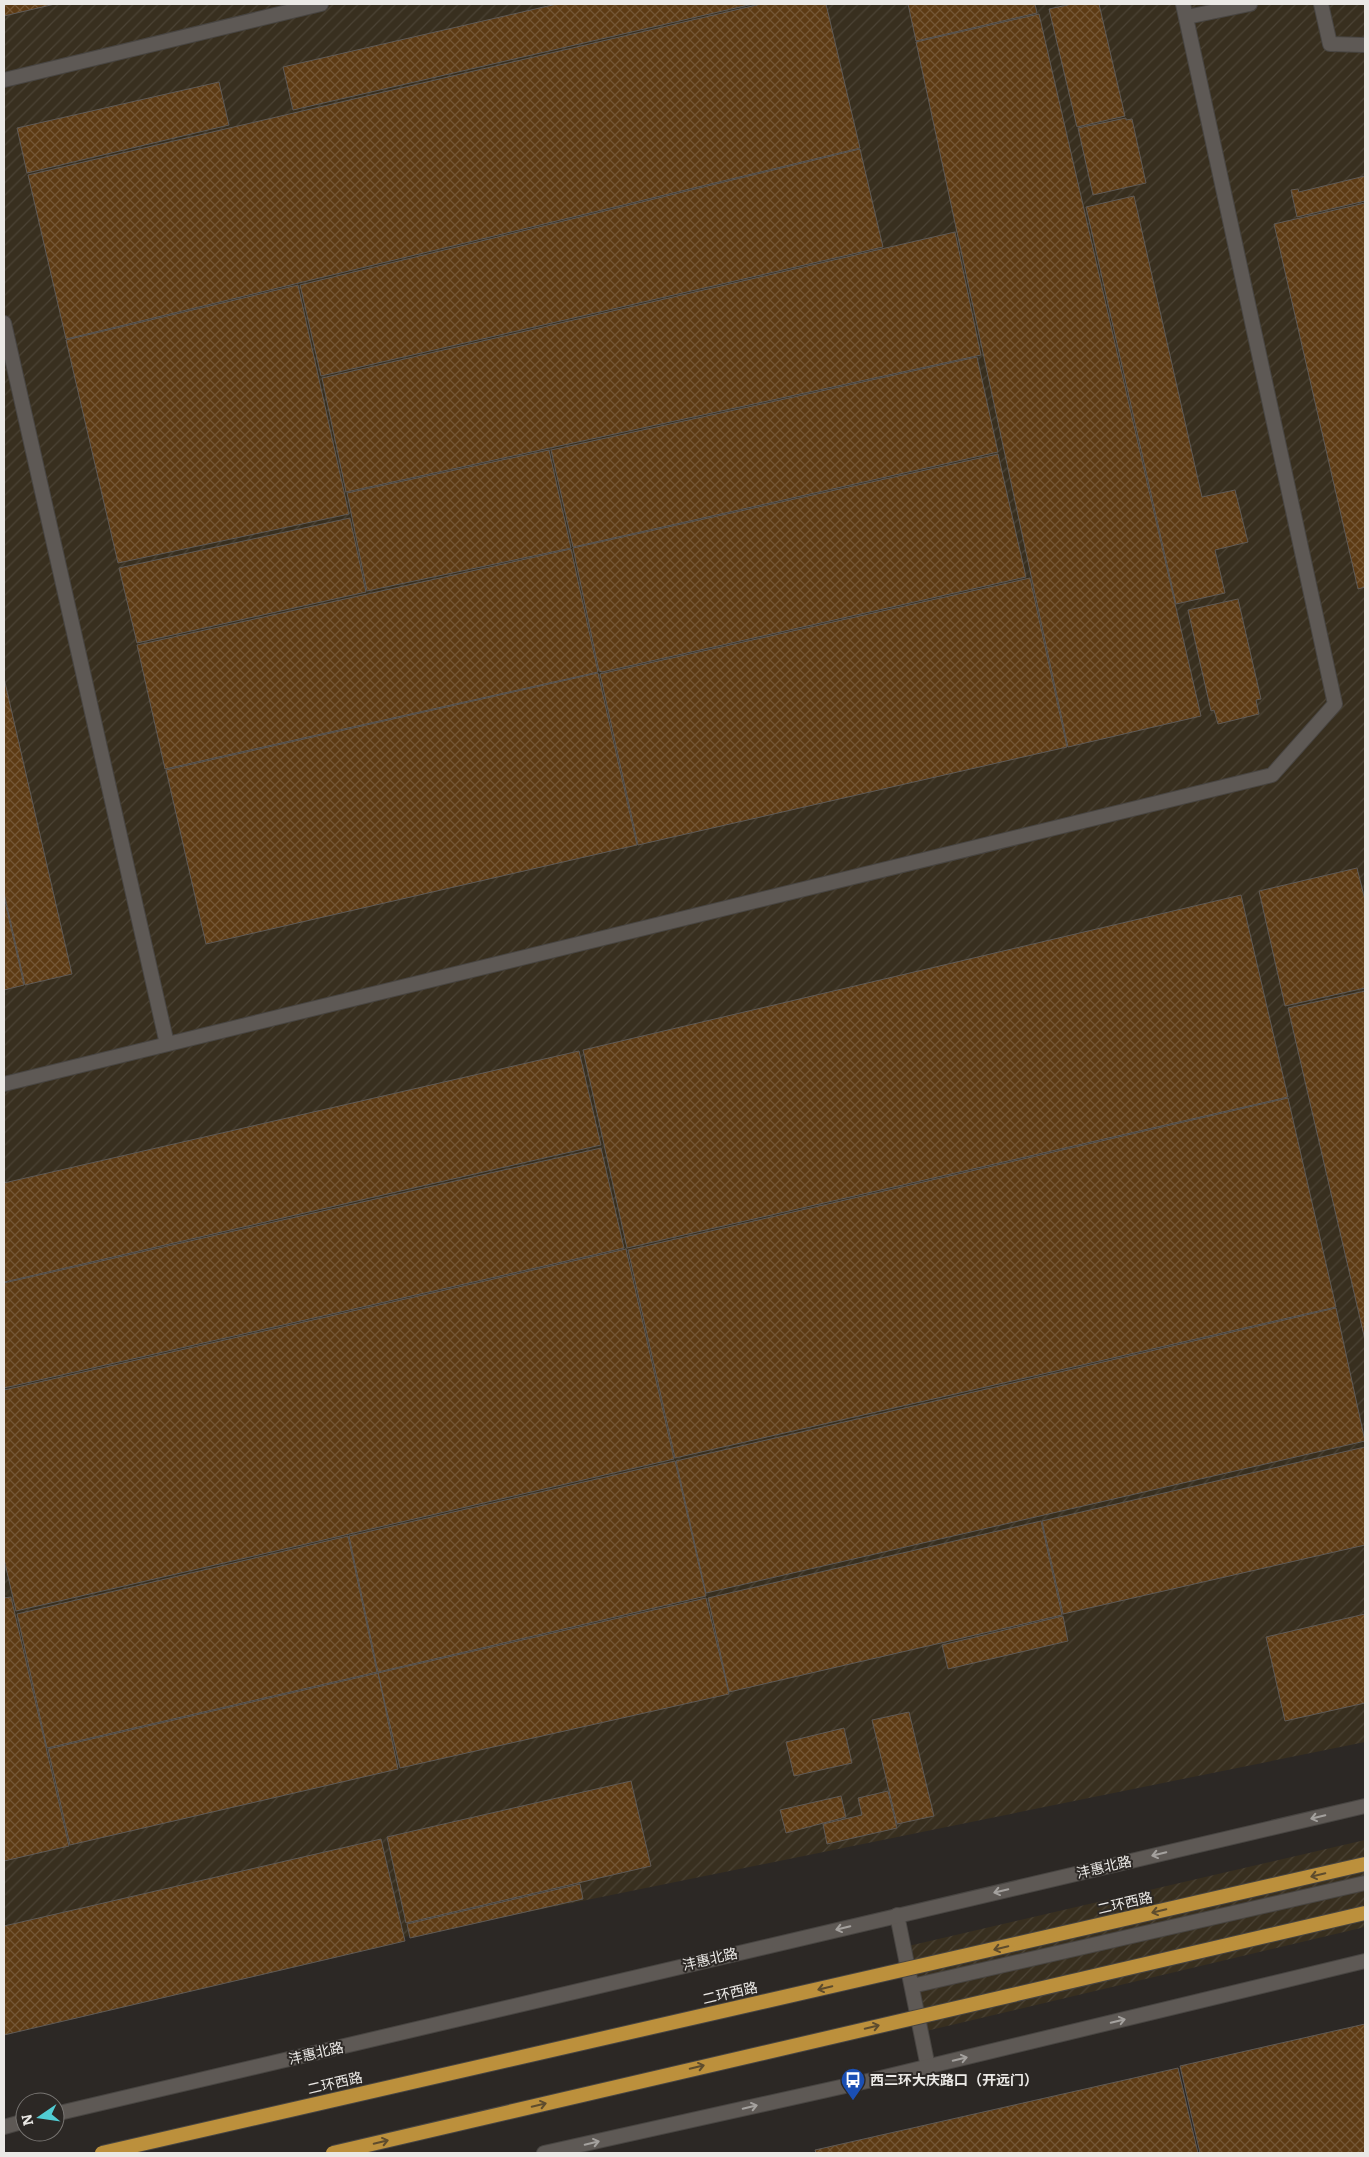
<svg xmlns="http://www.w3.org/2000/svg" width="1369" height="2157" font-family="Literata,'Noto Sans SC',serif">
	<defs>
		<pattern id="industrial-furrows" width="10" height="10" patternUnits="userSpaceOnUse" patternTransform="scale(1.25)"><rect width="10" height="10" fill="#382f1f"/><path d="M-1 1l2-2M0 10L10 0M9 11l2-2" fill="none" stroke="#4b4335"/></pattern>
		<pattern id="building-cross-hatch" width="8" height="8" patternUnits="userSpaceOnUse" patternTransform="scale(1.25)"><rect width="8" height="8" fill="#5d3b14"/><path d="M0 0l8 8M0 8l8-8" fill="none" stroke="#745736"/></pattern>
	</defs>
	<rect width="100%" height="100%" fill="#2c2825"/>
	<path fill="url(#industrial-furrows)" d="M4,4h1361v1738l-1320,268 -41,11z
		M1365,1840v87l-443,105 -18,-85z"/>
	<path fill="url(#building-cross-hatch)" stroke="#5f5a56" d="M4,4h51l-51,12z
		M557,4h196l-460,106 -10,-43z
		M761,4h65l34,144 -794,191 -38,-164z
		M908,4h127l2,9 -121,28z
		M1072,4h27l26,112 -48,11 -28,-118z
		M1039,14l162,702 -133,31 -152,-705z
		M219,82l10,43 -202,48 -10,-45z
		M1126,118v2l6,-1 14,64 -53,12 -15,-67z
		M860,149l23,98 -562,129 -21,-91z
		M1365,176v25l-68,16 -6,-27 7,-1 1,3z
		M1134,196l68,301 33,-7 13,52 -33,8 10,43 -49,11 -90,-397z
		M1365,203v384l-7,2 -84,-365z
		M955,232l26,123 -635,137 -24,-114z
		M298,285l51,229 -231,49 -52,-223z
		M977,357l21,95 -425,95 -22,-97z
		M549,450l22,98 -204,43 -20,-98z
		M998,454l28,123 -424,95 -3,-1 -26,-123z
		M350,518l16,74 -229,51 -18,-75z
		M571,549l27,123 -433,97 -28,-124z
		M1030,578l37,169 -429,98 -38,-171z
		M1238,599l23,100 -5,1 3,14 -41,10 -4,-14 -3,1 -23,-101z
		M598,673l39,172 -431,99 -40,-174z
		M4,678l68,296 -47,11 -21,-92z
		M1357,868l8,32v88l-80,18 -26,-115z
		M1241,895l47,202 -661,151 -44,-198z
		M4,897l20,88 -20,5z
		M1365,991v349l-77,-332z
		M579,1051l22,94 -597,137v-99z
		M1288,1098l48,209 -661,151 -47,-208z
		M601,1148l23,100 -620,140v-105z
		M626,1249l48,210 -658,152 -12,-52v-169z
		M1336,1308l29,133 -659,152 -30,-132z
		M1365,1447v98l-302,69 -21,-93z
		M675,1461l31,135 -328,76 -29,-136z
		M1041,1521l21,94 -333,77 -21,-94z
		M348,1536l29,136 -330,76 -30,-134z
		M11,1597l58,249 -65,15v-263z
		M706,1598l23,96 -329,74 -22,-95z
		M1365,1614v89l-80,18 -19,-84z
		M1063,1616l5,25 -120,28 -6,-24z
		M378,1673l20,96 -328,76 -22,-96z
		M909,1712l25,104 -37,8 -25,-104z
		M844,1728l8,35 -58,13 -8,-34z
		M631,1781l20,85 -245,57 -19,-86z
		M888,1791l9,37 -70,16 -4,-20 39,-9 -4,-17z
		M841,1796l5,21 -60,16 -6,-23z
		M381,1839l24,102 -401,94v-109z
		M580,1884l3,15 -173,39 -3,-14z
		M1365,2024v129h-165l-20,-87z
		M1178,2068l20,85h-382l-1,-3z"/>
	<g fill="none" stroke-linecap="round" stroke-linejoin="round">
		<defs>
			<path id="service" d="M897,1915l31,152
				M912,1986l453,-103"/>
			<path id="minor" d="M1321,4l9,40 35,1
				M1187,17l63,-13
				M4,80l317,-76
				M4,323l163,721
				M4,1084l1268,-309 63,-71 -152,-700"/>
			<path id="secondary" d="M55,2114l1310,-308
				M4,2127l21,-6
				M544,2153l328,-73 493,-119"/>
		</defs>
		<use href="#service" stroke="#484542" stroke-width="16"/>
		<use href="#minor" stroke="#484542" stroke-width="16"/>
		<use href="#secondary" stroke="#484542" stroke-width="16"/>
		<use href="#service" stroke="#5e5955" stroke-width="14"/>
		<use href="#minor" stroke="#5e5955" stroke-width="14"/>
		<use href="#secondary" stroke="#5e5955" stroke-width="14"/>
		<defs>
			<path id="trunk-bridge" d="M102,2153l1263,-289
				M333,2153l1032,-240"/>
		</defs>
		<use href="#trunk-bridge" stroke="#484542" stroke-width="16" stroke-linecap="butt"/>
		<use href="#trunk-bridge" stroke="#bc903c" stroke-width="14"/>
	</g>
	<defs><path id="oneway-shaft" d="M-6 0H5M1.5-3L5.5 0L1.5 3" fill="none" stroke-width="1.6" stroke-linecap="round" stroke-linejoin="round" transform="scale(1.25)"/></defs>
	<g stroke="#a4a19e">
		<use href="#oneway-shaft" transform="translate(1318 1817) rotate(167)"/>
		<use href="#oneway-shaft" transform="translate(1159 1854) rotate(167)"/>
		<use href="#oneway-shaft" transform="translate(1001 1891) rotate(167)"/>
		<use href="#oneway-shaft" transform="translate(843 1928) rotate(167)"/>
		<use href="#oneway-shaft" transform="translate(1118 2021) rotate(-14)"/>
		<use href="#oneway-shaft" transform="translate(960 2059) rotate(-14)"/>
		<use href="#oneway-shaft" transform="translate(750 2107) rotate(-13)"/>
		<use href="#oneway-shaft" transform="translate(592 2143) rotate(-13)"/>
	</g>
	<g stroke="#5e4c2d">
		<use href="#oneway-shaft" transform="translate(1318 1875) rotate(167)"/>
		<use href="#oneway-shaft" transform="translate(1159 1911) rotate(167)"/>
		<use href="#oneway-shaft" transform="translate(1001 1948) rotate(167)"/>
		<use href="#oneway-shaft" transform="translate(825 1988) rotate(167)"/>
		<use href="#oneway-shaft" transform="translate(872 2027) rotate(-13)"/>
		<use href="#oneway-shaft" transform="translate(697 2067) rotate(-13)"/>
		<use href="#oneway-shaft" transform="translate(539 2105) rotate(-13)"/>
		<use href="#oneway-shaft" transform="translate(381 2142) rotate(-13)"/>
	</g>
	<defs>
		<symbol id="bus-pin" viewBox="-11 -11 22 30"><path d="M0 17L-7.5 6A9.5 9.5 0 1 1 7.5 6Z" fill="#1a4fb4" stroke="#2c2825"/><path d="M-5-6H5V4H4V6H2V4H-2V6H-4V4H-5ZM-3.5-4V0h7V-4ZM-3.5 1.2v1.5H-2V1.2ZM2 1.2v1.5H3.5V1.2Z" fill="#fff"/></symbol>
	</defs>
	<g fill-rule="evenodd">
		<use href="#bus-pin" x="839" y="2066" width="28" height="38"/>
	</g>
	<g text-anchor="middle" stroke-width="4" stroke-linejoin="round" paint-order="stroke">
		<g font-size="14" fill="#ebe9e6" stroke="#2c2825">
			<text transform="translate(1104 1867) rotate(-13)" y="5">沣惠北路</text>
			<text transform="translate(1125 1903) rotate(-13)" y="5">二环西路</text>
			<text transform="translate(710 1959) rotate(-13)" y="5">沣惠北路</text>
			<text transform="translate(730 1993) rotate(-13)" y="5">二环西路</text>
			<text transform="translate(316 2053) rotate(-13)" y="5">沣惠北路</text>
			<text transform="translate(335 2083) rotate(-13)" y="5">二环西路</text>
		</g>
		<g font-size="14" font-weight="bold" fill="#ebe9e6" stroke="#2c2825" text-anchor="start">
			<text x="870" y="2085">西二环大庆路口（开远门）</text>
		</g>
	</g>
	<rect width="1369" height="2157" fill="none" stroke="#ebe9e6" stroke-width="10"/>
	<g transform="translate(40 2117) rotate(257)"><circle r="24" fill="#2c2825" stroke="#787572"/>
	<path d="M0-4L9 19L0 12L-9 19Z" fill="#51ccd3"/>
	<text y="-8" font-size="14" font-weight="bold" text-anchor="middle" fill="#ebe9e6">N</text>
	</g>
</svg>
